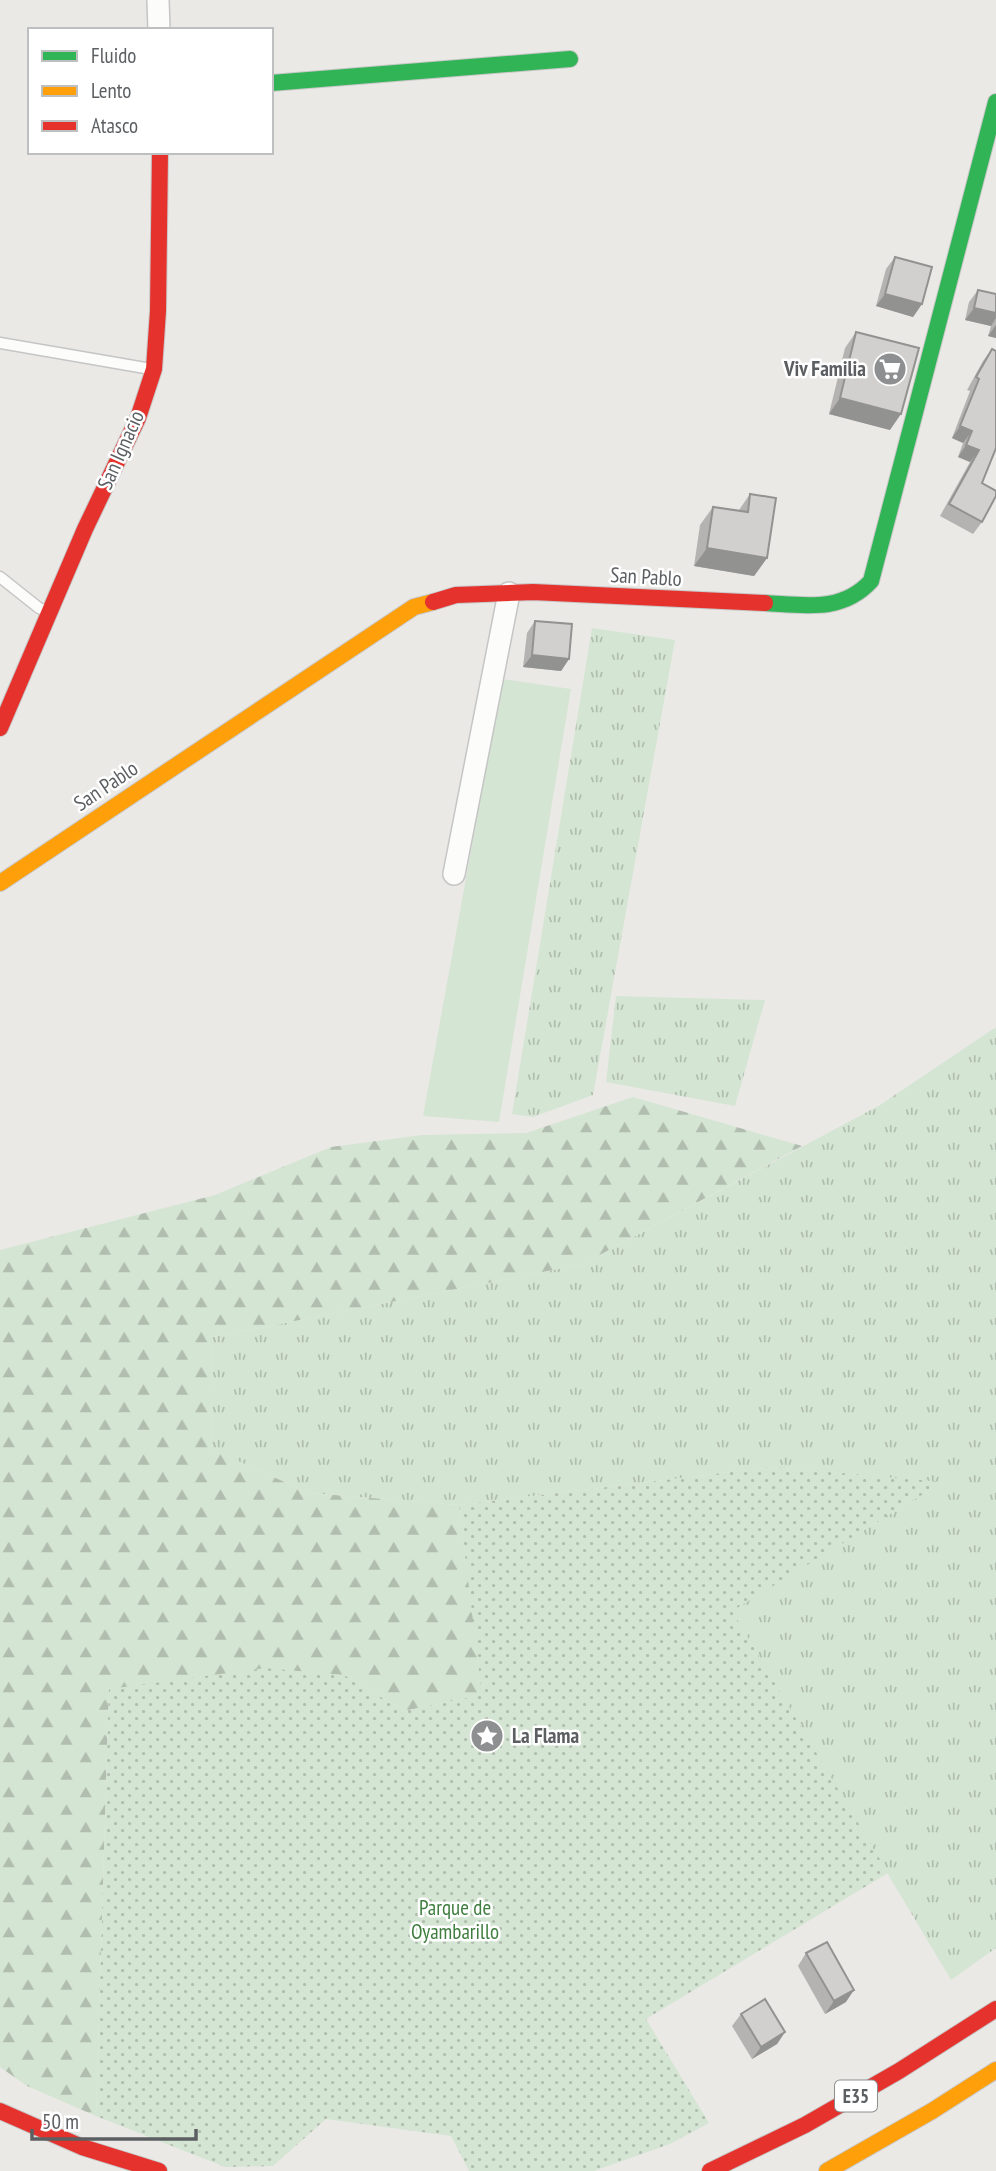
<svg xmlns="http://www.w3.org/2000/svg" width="996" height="2171" font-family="'PT Sans Narrow',sans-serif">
	<defs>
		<pattern id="grass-tufts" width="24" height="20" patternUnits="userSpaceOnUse" patternTransform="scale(1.75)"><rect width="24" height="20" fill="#d5e5d3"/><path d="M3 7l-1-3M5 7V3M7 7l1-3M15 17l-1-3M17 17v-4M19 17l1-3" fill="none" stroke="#b0bdaf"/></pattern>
		<pattern id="forest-firs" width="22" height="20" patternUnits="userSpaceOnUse" patternTransform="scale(1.75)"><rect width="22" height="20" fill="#d5e5d3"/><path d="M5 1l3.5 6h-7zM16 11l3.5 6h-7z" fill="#b0bdaf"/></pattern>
		<pattern id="park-dots" width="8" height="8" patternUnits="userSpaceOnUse" patternTransform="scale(1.75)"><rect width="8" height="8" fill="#d5e5d3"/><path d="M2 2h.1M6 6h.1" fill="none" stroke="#b0bdaf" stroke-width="1.8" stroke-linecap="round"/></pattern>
	</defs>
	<rect width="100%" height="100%" fill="#eae9e6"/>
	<path fill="url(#grass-tufts)" d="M592,628l83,12 -82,455 -60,22 -21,-3z
		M616,996l149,4 -30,106 -129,-24z
		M996,1027v921l-45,32 -220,-369 210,-128 -168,-16 -314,38 -150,-12 -98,-44 2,-112 370,-73 297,-159z"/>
	<path fill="url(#forest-firs)" d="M633,1097l169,49 -219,118 -370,73 -2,112 98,44 150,12 24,190 -79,16 -60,-36 -235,14 -13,427 -69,-30 -27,-19v-817l215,-55 116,-48 91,-12 104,-2z"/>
	<path fill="url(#park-dots)" d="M773,1467l170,15 -211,129 156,262 -242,146 63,104 -39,21 -76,27h-125l-18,-35 -125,-17 -53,47 -48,1 -129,-51 13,-427 156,-21 79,7 60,36 78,-16 -23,-190z"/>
	<path fill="#d5e5d3" d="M502,679l69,10 -72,433 -76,-6z"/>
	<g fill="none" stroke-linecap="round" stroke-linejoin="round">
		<defs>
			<path id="lane" d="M0,343l151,26
				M0,577l39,31 8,3"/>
			<path id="street" d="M158,0l1,30
				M454,874l55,-281"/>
			<path id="fast" d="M271,83l299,-24
				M765,603c39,2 77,10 106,-22l125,-479"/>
			<path id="slow" d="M0,883l414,-276 19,-5
				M827,2171l105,-60 64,-41"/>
			<path id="jam" d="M433,602l23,-7 77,-3 232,11
				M0,728l85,-199 53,-111 16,-49 4,-58 2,-159
				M0,2111l82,36 77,24
				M710,2171l95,-46 94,-54 97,-62"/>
		</defs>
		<use href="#lane" stroke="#c5c5c5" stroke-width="13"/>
		<use href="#street" stroke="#c5c5c5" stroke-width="24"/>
		<use href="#fast" stroke="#c7c7c7" stroke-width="18"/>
		<use href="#slow" stroke="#c7c7c7" stroke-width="18"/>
		<use href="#jam" stroke="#c7c7c7" stroke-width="18"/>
		<use href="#lane" stroke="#fcfcfb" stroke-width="10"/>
		<use href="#street" stroke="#fcfcfb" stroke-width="21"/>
		<use href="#fast" stroke="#30b455" stroke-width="16"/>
		<use href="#slow" stroke="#ff9f0a" stroke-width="16"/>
		<use href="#jam" stroke="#e5322d" stroke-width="16"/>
	</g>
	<path fill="#b4b3b1" d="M895,257l27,47 -9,13 -37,-11 10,-37z
		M978,290l18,4v44l-8,-2 3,-10 -26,-6 4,-18z
		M856,332l34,98 -61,-16 16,-66z
		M992,349l-10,134v39l-9,12 -33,-18 30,-54 -12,-5 5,-14 -11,-5 18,-47 -3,-1 16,-29z
		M750,494l17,64 -13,18 -60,-10 6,-41 13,-18 26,3z
		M535,621l34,38 -8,12 -38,-4 4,-34z
		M806,1953l40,49 -21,12 -27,-48z
		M741,2014l44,18 -8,12 -25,15 -20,-33z"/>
	<path fill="#929290" d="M885,294l37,10 -9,13 -37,-11z
		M974,308l22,5v5l-5,8 -26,-6z
		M996,325v13l-8,-2z
		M840,398l61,16 -11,16 -61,-16z
		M960,426l12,5 -9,12 -11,-5z
		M966,445l13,5 -9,12 -12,-5z
		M707,548l60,10 -13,18 -60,-10z
		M532,655l37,4 -8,12 -38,-4z
		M854,1990l-8,12 -21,12 9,-13z
		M785,2032l-8,12 -25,15 9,-12z"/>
	<path fill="#d1d0ce" stroke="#929290" stroke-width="2" d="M895,257l37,10 -10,37 -37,-10z
		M978,290l18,4v19l-22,-5z
		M856,332l63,16 -18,66 -61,-16z
		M992,349l4,2v97l-14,35 14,8v5l-14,26 -33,-18 30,-54 -13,-5 6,-14 -12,-5 19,-47 -3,-2z
		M750,494l26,4 -9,60 -60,-10 6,-41 35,5z
		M535,621l37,3 -3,35 -37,-4z
		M827,1942l27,48 -20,11 -28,-48z
		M765,1999l20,33 -24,15 -20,-33z"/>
	<defs>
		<symbol id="supermarket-disc" viewBox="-11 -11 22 22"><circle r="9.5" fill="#8e8f90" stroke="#fff"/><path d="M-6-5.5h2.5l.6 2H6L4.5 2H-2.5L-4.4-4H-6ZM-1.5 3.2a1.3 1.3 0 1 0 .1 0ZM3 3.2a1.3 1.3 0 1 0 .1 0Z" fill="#fff"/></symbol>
		<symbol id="sight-disc" viewBox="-11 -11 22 22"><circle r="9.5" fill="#8e8f90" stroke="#fff"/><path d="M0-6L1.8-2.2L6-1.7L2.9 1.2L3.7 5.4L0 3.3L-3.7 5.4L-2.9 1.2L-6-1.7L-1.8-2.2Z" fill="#fff"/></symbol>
	</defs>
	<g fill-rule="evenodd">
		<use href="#supermarket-disc" x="871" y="350" width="38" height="38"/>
		<use href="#sight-disc" x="468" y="1717" width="38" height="38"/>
	</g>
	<g text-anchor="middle" stroke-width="5" stroke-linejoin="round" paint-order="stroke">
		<rect fill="#fff" stroke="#8d8f91" stroke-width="2" x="835" y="2080.5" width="42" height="31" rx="5"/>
		<g font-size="19" font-weight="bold" fill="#5c5f62">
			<text x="856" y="2103">E35</text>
		</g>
		<g font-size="21" font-weight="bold" fill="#5c5f62" stroke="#fff" text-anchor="end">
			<text x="866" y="376">Viv Familia</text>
			<text x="512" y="1743" text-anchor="start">La Flama</text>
		</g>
		<g font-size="21" fill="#5c5f62" stroke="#fff">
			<text transform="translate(121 450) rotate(-66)" y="7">San Ignacio</text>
			<text transform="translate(646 577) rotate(3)" y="7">San Pablo</text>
			<text transform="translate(106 786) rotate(-34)" y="7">San Pablo</text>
		</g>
		<g font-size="21" fill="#3f7e3f" stroke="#fff">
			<text x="455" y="1915">Parque de<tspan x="455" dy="24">Oyambarillo</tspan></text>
		</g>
	</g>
	<rect x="28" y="28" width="245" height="126" fill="#ffffff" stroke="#bebfc0" stroke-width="2"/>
	<rect x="42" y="51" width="35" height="10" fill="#30b455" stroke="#bebfc0" stroke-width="2"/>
	<text x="91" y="63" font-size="21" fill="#5c5f62">Fluido</text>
	<rect x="42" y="86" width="35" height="10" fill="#ff9f0a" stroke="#bebfc0" stroke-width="2"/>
	<text x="91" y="98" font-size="21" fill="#5c5f62">Lento</text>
	<rect x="42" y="121" width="35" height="10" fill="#e5322d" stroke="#bebfc0" stroke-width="2"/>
	<text x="91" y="133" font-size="21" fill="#5c5f62">Atasco</text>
	<path d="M32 2129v10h164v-10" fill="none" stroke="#5c5f62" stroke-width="3.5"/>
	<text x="42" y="2129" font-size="21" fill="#5c5f62" stroke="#ffffff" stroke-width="5" paint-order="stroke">50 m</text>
</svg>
